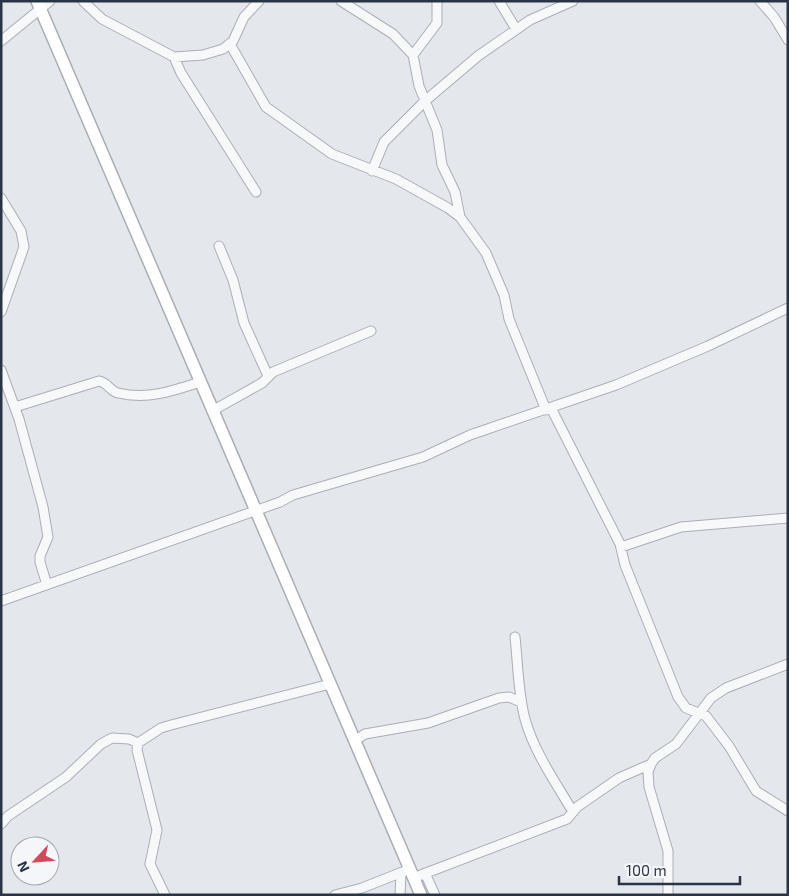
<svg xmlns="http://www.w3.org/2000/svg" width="789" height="896" font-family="'Exo 2',sans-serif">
	<rect width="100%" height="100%" fill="#e4e7ec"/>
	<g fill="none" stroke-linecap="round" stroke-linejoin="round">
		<defs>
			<path id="street" d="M83,1l19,18 72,38 29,-2 20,-6 10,-8 11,-24 15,-16
				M341,1l52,33 20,21 6,31 18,44 5,35 13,27 5,25
				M499,1l17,28
				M760,1l14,16 14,23
				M1,41l49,-40
				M230,44l36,63 66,47 64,25 52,29 12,9 26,36 18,42 5,24 37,91
				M413,55l24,-32v-22
				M174,57l7,16 75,119
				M372,171l12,-29 41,-41 53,-45 52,-36 43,-19
				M1,198l20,33 3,16 -23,65
				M219,246l14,34 11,43 24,53
				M1,370l18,49 24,88 5,30 -8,19v6l7,23
				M15,407l84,-26c8,1 11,10 19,12 29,7 55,-2 82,-11
				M551,408l69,136 5,21 53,132 8,11 20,8 23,30 27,45 32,20
				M212,411l50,-28 11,-11 98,-41
				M621,547l60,-20 107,-9
				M1,601l279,-99 13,-7 130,-38 47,-22 146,-50 92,-39 80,-38
				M515,637c3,27 3,56 10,82 9,33 31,64 48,93
				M354,741l11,-7 63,-11 71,-25 10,-1 12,5
				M138,743l23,-15 10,-3 159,-41
				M138,743l-1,7 20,80 -7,34 15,31
				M1,824l7,-8 58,-39 35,-33 11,-6 17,1 9,4
				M425,873l10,22
				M413,878l154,-59 10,-12 42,-29 32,-14
				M335,895l27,-7 48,-19
				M400,895l1,-22
				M668,895v-44l-19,-64 -1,-15 3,-8 4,-6 21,-14 35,-46 15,-10 62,-24"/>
			<path id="secondary" d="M37,1l384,894"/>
		</defs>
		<use href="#street" stroke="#a9aeb7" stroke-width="11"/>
		<use href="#secondary" stroke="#a9aeb7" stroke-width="14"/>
		<use href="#street" stroke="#f7f8fa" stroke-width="9"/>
		<use href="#secondary" stroke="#fff" stroke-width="11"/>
	</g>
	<rect width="789" height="896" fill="none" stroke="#2b3445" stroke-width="5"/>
	<g transform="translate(35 861) rotate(244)"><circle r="24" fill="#f4f6f9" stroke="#a4a8b1"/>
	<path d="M0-4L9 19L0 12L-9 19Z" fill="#d1495b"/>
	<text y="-8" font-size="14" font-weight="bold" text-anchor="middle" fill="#2b3445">N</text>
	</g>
	<path d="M619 876v8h121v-8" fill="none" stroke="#2b3445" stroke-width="2.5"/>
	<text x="626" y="876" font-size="15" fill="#2b3445" stroke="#f4f6f9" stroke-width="4" paint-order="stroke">100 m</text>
</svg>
